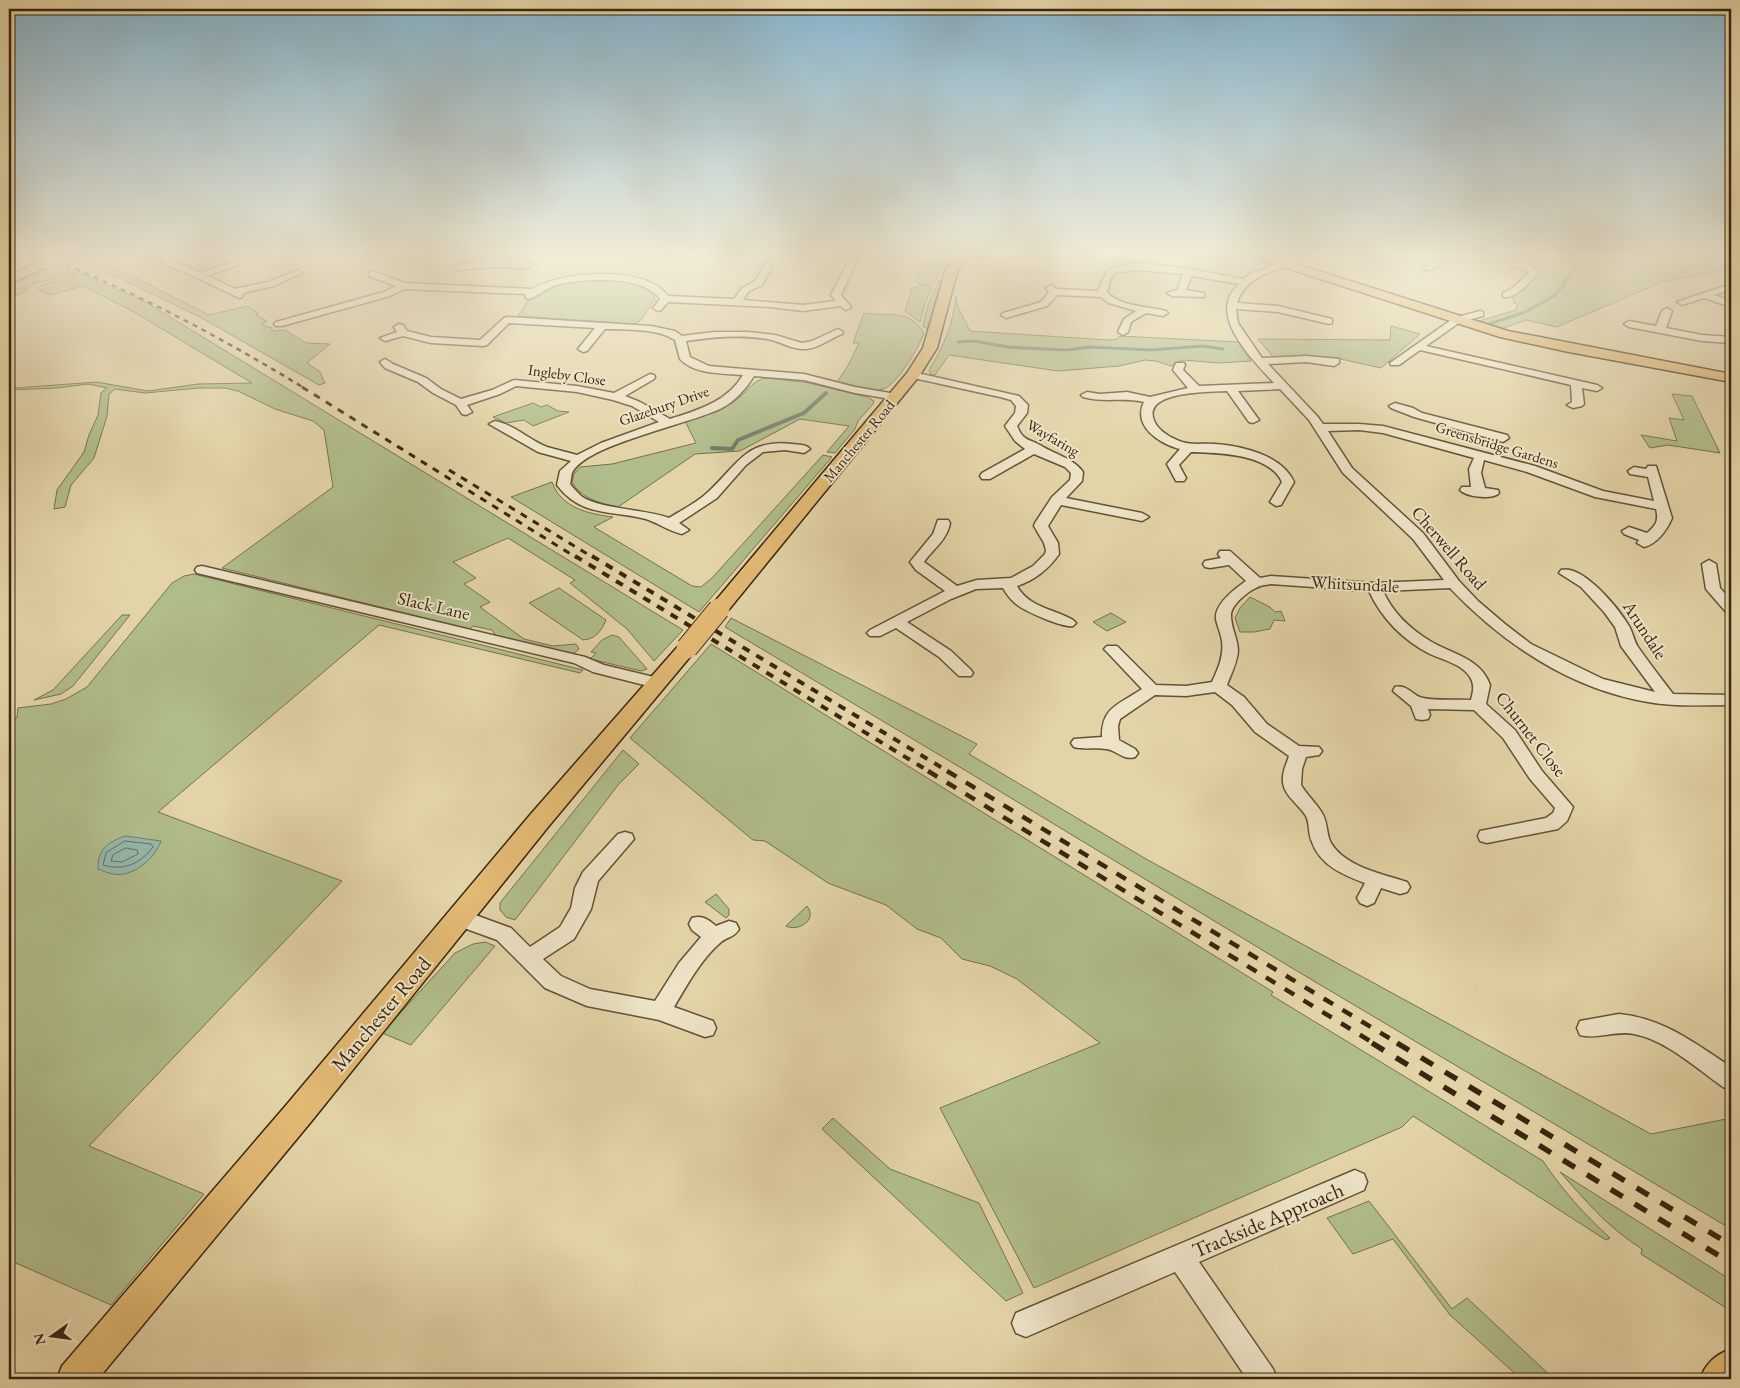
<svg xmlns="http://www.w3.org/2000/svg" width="1740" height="1388" font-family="'EB Garamond',serif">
	<rect width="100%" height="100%" fill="#e3d4a7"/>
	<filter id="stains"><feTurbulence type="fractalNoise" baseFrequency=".004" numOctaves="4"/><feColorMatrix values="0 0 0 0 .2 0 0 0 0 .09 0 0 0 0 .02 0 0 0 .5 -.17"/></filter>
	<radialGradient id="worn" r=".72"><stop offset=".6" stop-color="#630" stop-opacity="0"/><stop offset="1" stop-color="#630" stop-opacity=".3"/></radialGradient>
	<path fill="#b0bd8a" stroke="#74724d" d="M180,254l9,2 11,-2 38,7 -35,10 -31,-11 2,-2z
		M933,254h18l-18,31 -14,-1 -4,-3 10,-23z
		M1537,254h194v16l-23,3 -46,9 -105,45 -31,-7 -25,9 -25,-7 40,-12 1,-6 -3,-1 -1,-8 25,-21 -3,-5 -12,-5 9,-2 8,-7z
		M57,263l19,10 -43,11 -8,5 3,2 -19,7v-12z
		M112,266l97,49 38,-9 12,7 -3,2 11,6 -5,4 10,3v3l13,-1 21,13 24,1 -23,19 13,9 5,11 -6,2 -119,-68 -100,-48z
		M82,274l65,29 536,327 -29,31 -27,-32 -57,-46 5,-3 -67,-42 -55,24 23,16 -12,6 26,18 -10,5 44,32 29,7 23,-2 3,5 -7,6 -75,-18 -5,-7 -19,-4 -3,3 -248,-61 111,-81 -9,-57 -11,-9 -38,-12 -37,-18 -13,-3h-26l-54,5 -30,-4 -6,5 -2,22 -13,42 -23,27 -6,22 -11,2 3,-19 27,-38 5,-17 9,-20 3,-22 6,-5 -19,-4 -31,4 -47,2 -1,-4 7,2 80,-6 52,9 50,-7 54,-1 -118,-71 -51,-26 -33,9 -12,-6 4,-4z
		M599,280c16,2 50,0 56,19l-14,21 -7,4 -116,-8 11,-17 25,-14 24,-4z
		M941,280l-12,50 -6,-4c3,-17 8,-30 16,-45z
		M919,286h13l-7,17 -5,19 -15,-11 7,-23z
		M956,296l1,9 13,26 138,9 9,-1 3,-3 118,6 13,19 -33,2 -35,-3 -12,6 -15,-5 -11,-1 -26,6 -61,5 -109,-16 -14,20h-4l-2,-5c15,-24 24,-46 27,-74z
		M864,313c25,4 45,-5 60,20 -4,13 -28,53 -41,56 -14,4 -32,-3 -46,-7l12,-18 10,-21h-6z
		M1391,326l29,8 -39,34 -49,-11 -5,3 -52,-1 -17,-20 132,1z
		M769,378l40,5 58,14 7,4 -1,3 -15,17 -3,8 -20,24 -8,-1 22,-26 -49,-7 -60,32 -45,3 -77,53c-18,-4 -36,-8 -46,-25l2,-8 6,-7 32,-3 84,-21 -11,-22c16,-4 32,-9 47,-18 14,-8 20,-25 37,-25z
		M1672,394l20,2 28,57 -52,-8 -18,3 -9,-13 36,6 -8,-23 15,2z
		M533,403l8,4 6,-2 11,6 11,1 -36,14 -9,-6 -18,3 -13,-6z
		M823,455l9,2 -133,155 -188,-115 41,-15c9,26 37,32 61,35l-19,10 98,59 9,1 11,-9z
		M194,574l389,96 -3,3 -201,-48 -221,187 184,69 -253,265 115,48 -93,111 -102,-45v-534l8,-9 1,-9 33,-4 15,-5 21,-12 85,-104 12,-7z
		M559,588l47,32c-5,12 -11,19 -23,20l-54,-37z
		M1250,597l20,10 5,5 6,-1 4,10 -11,-1 -4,9 -16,3h-14l-5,-14 5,-10z
		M1111,613l15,9 -19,9 -14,-9z
		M122,615h8l-57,71 -12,8 -27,6 19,-10z
		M731,618l246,126 -8,10 177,105 505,275 80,-16v111l-434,-258 -339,-205 -233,-139z
		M612,635l7,2 28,32 -6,2 -51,-12 6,-6 -5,-1 11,-12z
		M711,644l562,348 -2,3 272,166c19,29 42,54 67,77l-4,2 -193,-124 -11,11 -368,161 -94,-180 160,-65 -83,-64 -27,-13 -28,-7 -21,-21 -24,-9 -31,-24 -58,-22 -63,-42 -12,-1 -123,-102z
		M623,750l16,14 -21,21 -103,135 -9,-3 -6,-7v-7z
		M716,894l13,15v6l-3,3 -21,-16z
		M807,906c11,14 -9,26 -21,20z
		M485,942l10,4 -84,99 -29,-12 73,-80 18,-9z
		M833,1118l57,51 89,34 44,90 -17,8 -184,-172z
		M1560,1172l171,108v31l-90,-57 1,-5c-35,-22 -55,-47 -82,-77z
		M1369,1201l83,108 15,-11 87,81h-33l-71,-64 -57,-76 -40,15 -26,-36z"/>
	<path fill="#95b8ac" stroke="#707e6e" d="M125,836l36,5c-6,17 -28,37 -48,33 -5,-1 -10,-3 -15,-5 -1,-19 10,-27 27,-33z"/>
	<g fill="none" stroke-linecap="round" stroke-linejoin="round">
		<path stroke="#666f5e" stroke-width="1" d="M125,841l26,3 2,3c-13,17 -29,24 -50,18l3,-12z
			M126,848l11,2 1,4 -16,8 -11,-1 2,-6z"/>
		<path stroke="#707e6e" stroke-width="3" d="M1598,254l14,4
			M1489,324l36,-12 29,-16 8,-9 5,-10 16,-15 95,-8
			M958,342l16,-1 34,6 58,3 24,-3 61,3 52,-4 20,3"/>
		<path stroke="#707e6e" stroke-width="4" d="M712,448l20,1 6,-9 66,-27 22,-20"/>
		<defs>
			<path id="minor" d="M167,254h10l-7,7 31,12 54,-19h12l-59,22 27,13 33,-7 30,-12 4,3 -28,13 -31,7 -1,4 -3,1 -52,-25 -24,-9 -1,-6z
				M385,254h13v1l-4,3z
				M620,254l72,1 4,3 -4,3 -68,-3 -3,-1z
				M852,254h8l-19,41 10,12 -5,3 -6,-4 -37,5 -32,-4 -103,-5 -7,8 -3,1 -5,-3 7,-9c-16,-24 -78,-21 -103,-14 -11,3 -18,11 -28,14l-3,-1 -1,-4 -120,-5 -15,7 -108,30h-6l-2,-2 2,-2 108,-30 12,-6 -27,-10v-4l3,-1 33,12 127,6c30,-18 114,-24 136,7l66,3 8,-11 13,-7 10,-17 3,-1 4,3 -10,19 -14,7 -5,8 60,5 33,-4 -5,-6z
				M1452,254h20c-6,5 -16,4 -24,6 -9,2 -14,11 -23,10l-1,-2 16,-12z
				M1492,254c15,0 36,7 46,19 -8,9 -22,26 -35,24v-4l8,-4 18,-16z
				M494,261l35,1 4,3 -4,3 -35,-1 -36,3 -4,-3 4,-3z
				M1284,261l3,1v4c-22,8 -42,13 -50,37l41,3 54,13v4l-3,1 -51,-12 -42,-3 2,14 24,35 44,-2 33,3v4l-5,3 -28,-4 -38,2 49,52 6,8h36l24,2 152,40 68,25 51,10 -6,-24 -18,-3 -2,-3 6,-4 12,2 2,-3h8l16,52c-5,12 -15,26 -28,29l-7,-4 2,-3 -15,-6 -2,-3 7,-4 18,6c9,-8 12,-12 9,-24l-61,-12 -68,-25 -43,-12 -3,13 4,15 13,2 1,3c-6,7 -33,4 -39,-3l2,-3h9l-2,-18 5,-11 -91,-25 -24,-3 -31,1 24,37 71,65 36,48 19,20 27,23 26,20 72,35 52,13 -34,-46 -6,-19 -11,-15 -23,-25 -22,-14 2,-3c22,-6 58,39 68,56 4,7 5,15 9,21 11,16 23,31 35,47l58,1v10c-27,0 -56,2 -83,-3 -77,-13 -145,-58 -198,-114l-67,3c10,22 26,37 47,50 21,13 51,17 60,44l-4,19 29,26 27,41 31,36 -6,14 -9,8 -71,14 -7,-2 -2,-5 2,-5 66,-13 7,-5 2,-5 -25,-29 -27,-41 -29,-28 -46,-1 2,6 -2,4 -6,1 -6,-1 -5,-13 -18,-15 2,-4c13,-3 17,9 28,11 15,3 33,1 48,2 2,-8 4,-15 -1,-23 -8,-13 -27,-17 -40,-23 -27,-14 -48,-35 -61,-63l-98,-7c-5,1 -11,1 -15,4 -9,4 -26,18 -25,28 0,12 7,23 7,35 -1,12 -7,23 -11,34l17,12 23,27 32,22 20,1 3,4 -3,4 -13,2 -4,12 -1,16c6,10 15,18 21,28 6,9 4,21 9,30 14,24 52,31 76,39l3,5 -3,5 -7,2 -19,-6 -7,15 -7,3 -7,-3 -3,-5 8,-15c-22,-8 -45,-18 -53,-41 -4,-8 -2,-18 -6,-26 -8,-13 -25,-22 -23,-39 0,-7 4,-14 6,-21l-34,-24 -23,-27 -17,-13 -29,4 -31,-1 -35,24 -2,7 1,14 16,9 3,4 -3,4c-12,4 -18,-7 -29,-8 -11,-2 -21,1 -32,-2l-3,-4 3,-4 28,-2c-1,-30 18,-33 40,-48l-35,-37 -3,-3 3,-3h10l39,39 30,1 26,-4c6,-13 12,-26 10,-41 -1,-8 -5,-15 -6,-22 -2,-15 20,-31 30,-38l-17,-16 -19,3 -5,-1 -2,-3 2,-3 16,-3 -3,-4 2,-3h10l30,27 11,-2 103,7 70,-3 -31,-41 -70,-66 -34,-53 -29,-31 -42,2 21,29 -6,3 -4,-1 -22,-31c-17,1 -80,0 -74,26 2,11 14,19 24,23 13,6 24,3 38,4 27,2 67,11 79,38l-13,23 -5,1 -6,-4 12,-20c-13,-29 -65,-29 -91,-30l-12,13 7,13 -2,3h-8l-9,-17 13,-15c-20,-5 -48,-23 -36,-47 -22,-5 -40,1 -61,-5l-2,-2 6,-3 13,2 27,-2 23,5 38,-9 -15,-18 3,-7h8l1,2 -2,5 16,16 75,-3c-21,-23 -69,-69 -35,-99l-47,-8 -6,14 18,3v4l-32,-1 -5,-3 10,-3 6,-16 -46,-4 -22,3 -4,5 -4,14c13,15 41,14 59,19l2,2 -5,3 -17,-3 -15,9 -3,10 -5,3 -5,-3 6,-13 12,-8 -27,-8 -8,-6 -44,-2 -10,11 -41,12 -5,-3 2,-2 38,-11 8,-10 -3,-4 5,-3 6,4 41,2 9,-20c25,-17 107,3 137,8l6,-5z
				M1731,284v6l-17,5 17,6v6l-27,-9 -22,7 -5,-3z
				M1667,308l5,3 -6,17 36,7 29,2v6l-29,-2 -73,-14 -5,-3 5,-3 27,5 6,-15z
				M1480,311l3,1v4l-23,6 -34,24 171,39 5,3 -5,3 -15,-3 2,16 -2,2 -9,2 -6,-3 5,-3 -1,-17 -151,-35 -21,15h-8l-1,-2 64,-45z
				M507,317l144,9 24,5 7,5 32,-4h34l27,3 27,8 10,-2 26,-12 5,3 -1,2c-13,5 -23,14 -36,15 -13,1 -23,-6 -34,-9 -28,-6 -59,-3 -86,1l4,16 19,9 95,8 51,13 41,7 6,3 -6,3 -41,-7 -51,-13 -50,-4c-8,13 -19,25 -32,32 -31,16 -136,36 -150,65 -1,3 -1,8 -2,11 3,4 7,8 11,12 17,13 64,13 88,22 13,-8 27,-15 38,-25 30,-27 39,-55 85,-49 7,1 14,0 18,5l-6,4 -19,-3 -22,2 -17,13 -29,33 -38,25 10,7 -7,4c-13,-3 -24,-11 -36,-15 -35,-9 -65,-2 -89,-34l3,-14 11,-10 -33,-9 -49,-28 6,-3c20,4 34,19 52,26 10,3 20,5 30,8l24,-12 58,-21 -27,-16 -19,-6 -36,-8 -61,-6 -16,8 -33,11 5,7 -6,3 -4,-1 -6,-9 -23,-12 -15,-11 -33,-14 -5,-6 5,-3 8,5 33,14 15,11 20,10 31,-9 22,-10 63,6 37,7 36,-19 4,1 1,2 -1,2 -29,17 15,6 30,17c28,-9 57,-17 73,-44 -20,-2 -48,0 -63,-16l-5,-19c-19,-12 -48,-10 -70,-11l-18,22 -4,1 -5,-3 17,-21 -86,-5 -22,22 -4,1 -52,-3 -28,-7 -18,5 -5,-3 17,-6 -3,-5 5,-3 4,1 4,6 24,6 49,3 24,-22z
				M913,372l106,24 9,9 -1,8 -10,13c6,15 12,13 23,19 14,9 33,13 43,27l-1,9 -16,17 76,15 7,4 -7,4 -81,-16 -13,21 10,17 1,11c-10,15 -26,27 -42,32 11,21 37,23 56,34l3,3 -3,3c-9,2 -50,-15 -58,-23 -5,-4 -9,-10 -12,-15l-27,1 -25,10 -44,23 44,29 20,19 2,3 -2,3h-12l-20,-19 -43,-29 -16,8h-10l-3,-3 3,-3 75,-39 -29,-21 -6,-8 23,-28 5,-14h10l2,3c-3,17 -17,26 -26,39l33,24 20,-6 34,-2 22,-12 12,-12 1,-4 -2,-7 -10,-17 1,-3 17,-26 18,-17 1,-7 -6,-6 -31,-13 -44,25h-8l-2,-3 2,-3 43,-24 -10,-8 -10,-15 10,-13 1,-7 -5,-6 -11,-3 -91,-20 -1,-2 1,-2z
				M1395,403l18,5 9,5 85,22 2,3 -6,4 -89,-25 -23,-9 -2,-2z
				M1709,560l7,4 4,24 11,12v13l-5,-1 -20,-23 -4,-25z
				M202,566l383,91 19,8 58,14 2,4 -2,4 -6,1 -63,-16 -19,-9 -377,-90 -2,-3 2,-3z
				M625,832l7,2 2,5 -36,42 -7,28 -17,30 -31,20 18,17 29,13 65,12 24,-38 22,-26 -9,-7 -3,-6 3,-6c11,-3 15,1 24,8l13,-5 7,2 3,6c-4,8 -12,8 -18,13 -20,17 -34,43 -47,65l39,14 3,7 -3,7 -8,2 -46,-17 -72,-14 -42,-18 -48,-48 -44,-16 -3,-6 3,-6 7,-2 7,2 44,16 19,19 30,-20 11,-19 4,-20 8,-16 35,-38z
				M1619,1014c44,4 77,30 112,53v23l-8,-3c-27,-19 -57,-47 -89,-53 -18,-4 -37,6 -54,1l-3,-7 3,-7z
				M1355,1170l9,4 3,8 -3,8 -165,72 74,107 4,10h-30l-72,-107 -149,65 -10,-4 -4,-10 4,-10z"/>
			<path id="major" d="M957,254h12l-12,18 -20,76 -17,27 -194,238 -7,2 -7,-2 -3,-4 3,-4 195,-232 16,-25 22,-76z
				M1247,254h18l243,77 223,43v8l-162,-30 -69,-15 -251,-81z
				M687,642l7,2 3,4 -3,4 -146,175 -238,296 -212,256h-41l5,-13 226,-263 242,-288 150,-171z
				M1731,1349v30h-31c6,-16 15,-24 31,-30z"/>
			<path id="highway" d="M49,257l7,4 -2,3 -45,20v-9z"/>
		</defs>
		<use href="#minor" stroke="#635236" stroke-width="3"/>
		<use href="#major" stroke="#382610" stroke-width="3"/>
		<use href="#highway" stroke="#382610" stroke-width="3"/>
		<use href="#minor" fill="#ede3c6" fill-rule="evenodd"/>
		<use href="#major" fill="#e2ba74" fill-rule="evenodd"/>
		<use href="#highway" fill="#e2ba74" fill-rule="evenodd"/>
		<path stroke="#382610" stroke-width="2.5" stroke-dasharray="5 5" stroke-linecap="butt" d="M38,254c94,36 181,82 266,134"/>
		<path stroke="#382610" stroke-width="3" stroke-dasharray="7 7" stroke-linecap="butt" d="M302,387l275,171
			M449,470l145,88"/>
		<path stroke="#382610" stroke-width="4" stroke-dasharray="8 8" stroke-linecap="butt" d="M575,556l355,216
			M592,556l357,216"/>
		<path stroke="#382610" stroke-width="4.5" stroke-dasharray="11 11" stroke-linecap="butt" d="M928,771l447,273
			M947,771l452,273"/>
		<path stroke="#382610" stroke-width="5.5" stroke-dasharray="14 14" stroke-linecap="butt" d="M1372,1043l359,220
			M1397,1043l334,202"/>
		<defs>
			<path id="major-bridge" d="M687,648l32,-39"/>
			<path id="highway-bridge" d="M49,261l14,-7"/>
		</defs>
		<use href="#major-bridge" stroke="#382610" stroke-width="23" stroke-linecap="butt"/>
		<use href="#highway-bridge" stroke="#382610" stroke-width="16" stroke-linecap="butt"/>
		<use href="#major-bridge" stroke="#e2ba74" stroke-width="21"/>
		<use href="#highway-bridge" stroke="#e2ba74" stroke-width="15"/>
	</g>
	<linearGradient id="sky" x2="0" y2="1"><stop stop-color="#87b6d0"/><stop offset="0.57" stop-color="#f2ecd7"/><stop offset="1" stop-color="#f2ecd7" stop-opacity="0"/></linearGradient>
	<rect width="1740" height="448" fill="url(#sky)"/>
	<g text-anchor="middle" stroke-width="4" stroke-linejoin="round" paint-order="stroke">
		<g font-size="15" fill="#382610" stroke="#ede3c6">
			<text transform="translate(567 375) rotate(8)" y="5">Ingleby Close</text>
			<text transform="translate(664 406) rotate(-19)" y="5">Glazebury Drive</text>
			<text transform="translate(1053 438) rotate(30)" y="5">Wayfaring</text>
			<text transform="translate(859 441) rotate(-50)" y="5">Manchester Road</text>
			<text transform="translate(1497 445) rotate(17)" y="5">Greensbridge Gardens</text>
		</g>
		<g font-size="18" fill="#382610" stroke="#ede3c6">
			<text transform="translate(1449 548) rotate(49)" y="6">Cherwell Road</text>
			<text transform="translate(1355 584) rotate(3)" y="6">Whitsundale</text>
			<text transform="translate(434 606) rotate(13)" y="6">Slack Lane</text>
			<text transform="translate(1645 630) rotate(57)" y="6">Arundale</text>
			<text transform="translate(1531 734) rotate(52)" y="6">Churnet Close</text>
		</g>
		<g font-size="21" fill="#382610" stroke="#ede3c6">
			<text transform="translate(381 1014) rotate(-50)" y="7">Manchester Road</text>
			<text transform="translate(1268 1220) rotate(-23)" y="7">Trackside Approach</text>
		</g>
	</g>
	<rect width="1740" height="1388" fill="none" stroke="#e3d4a7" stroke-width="30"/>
	<rect x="10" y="10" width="1720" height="1368" fill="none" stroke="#382610" stroke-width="2.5"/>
	<rect x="15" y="15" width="1710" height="1358" fill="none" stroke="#382610"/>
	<g transform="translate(52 1336) rotate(256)" stroke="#ede3c6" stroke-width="4" paint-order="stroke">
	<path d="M0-4L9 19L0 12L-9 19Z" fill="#382610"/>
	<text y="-8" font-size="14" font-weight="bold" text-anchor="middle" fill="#382610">N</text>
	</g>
	<rect width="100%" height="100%" filter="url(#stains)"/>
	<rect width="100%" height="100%" fill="url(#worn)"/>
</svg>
